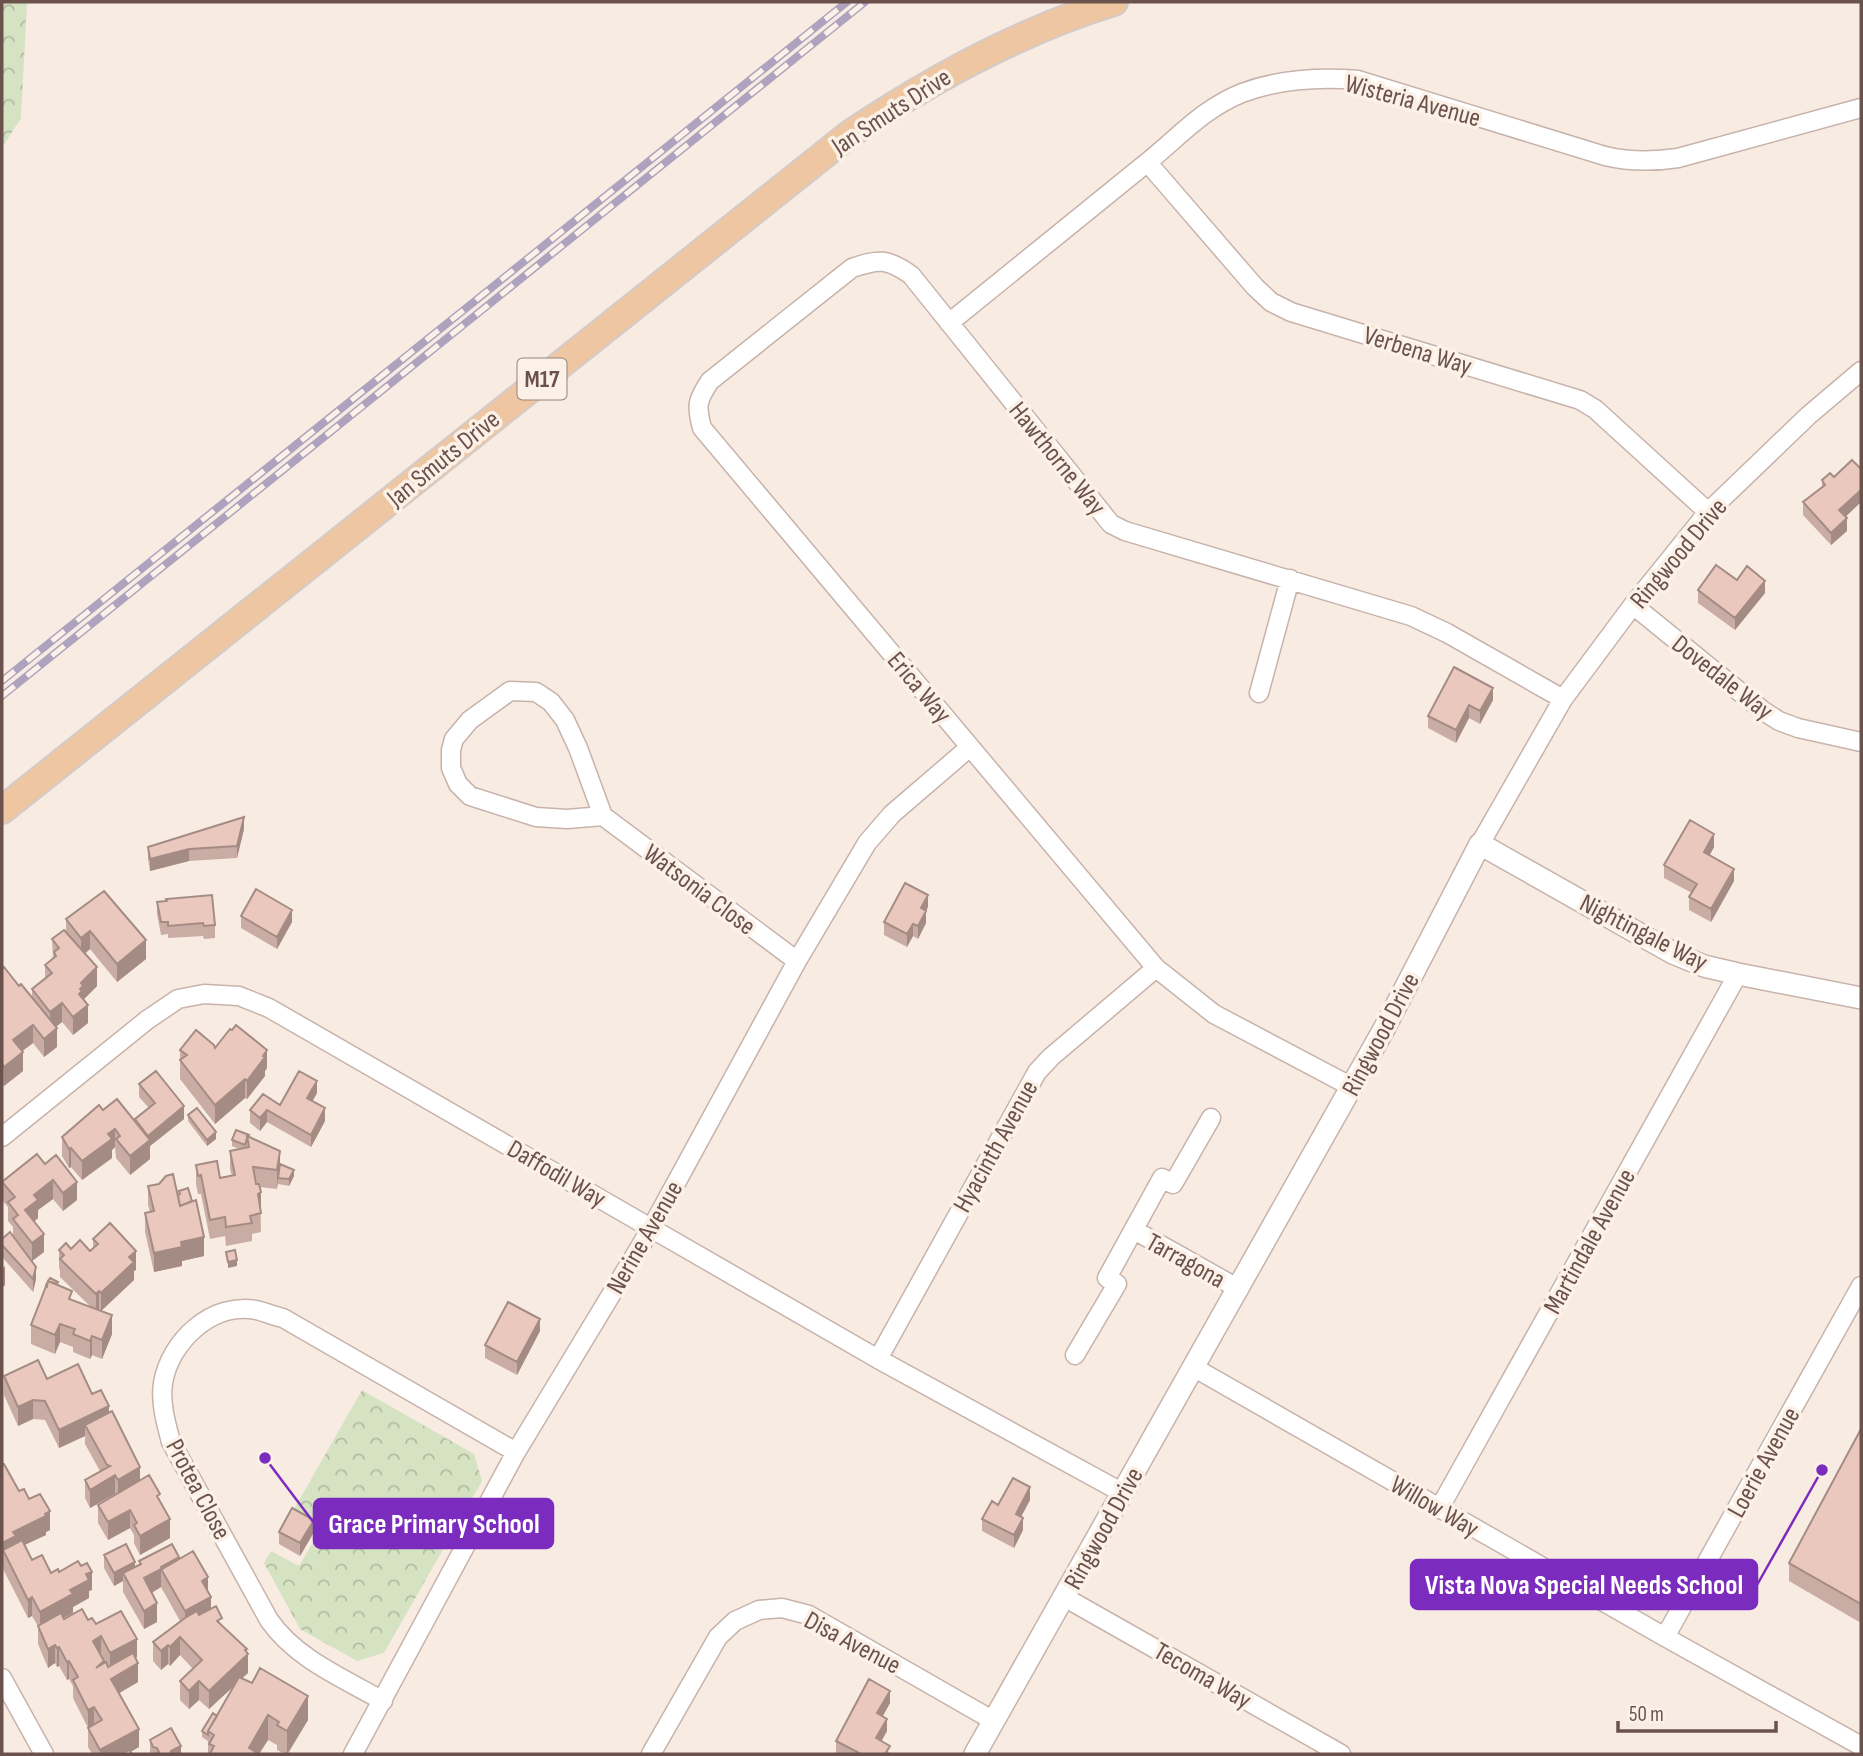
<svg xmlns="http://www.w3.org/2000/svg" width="1863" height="1756" font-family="'Sofia Sans Condensed',sans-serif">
	<defs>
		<pattern id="forest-crowns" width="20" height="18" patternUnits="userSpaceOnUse" patternTransform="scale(1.75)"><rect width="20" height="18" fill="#d5e3c3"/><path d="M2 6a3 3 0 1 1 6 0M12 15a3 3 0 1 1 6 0" fill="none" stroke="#b1bba1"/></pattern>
	</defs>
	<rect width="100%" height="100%" fill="#f8ece2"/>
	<path fill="url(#forest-crowns)" d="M2,2h25l-6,116 -19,30z
		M362,1390l112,64 8,27 -98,172 -27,8 -57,-32 -36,-66 7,-12 28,15 23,-39 -29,-16z"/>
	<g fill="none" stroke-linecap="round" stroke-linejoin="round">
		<defs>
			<path id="minor" d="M1148,163l107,124 16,15 20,10 289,88 15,9 113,103
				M949,323c65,-53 130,-105 195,-158 33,-26 58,-56 98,-72 37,-14 77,-16 116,-13l247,76c25,6 47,6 73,2l183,-50
				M1633,605l129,105 17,11 19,7 63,14
				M1259,693l31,-114
				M603,816l-36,3 -31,-2 -66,-21 -12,-12 -7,-16v-18l3,-11 16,-19 40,-29 26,1 15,10 14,18 13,28 25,68 194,145
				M1480,844l83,-145 70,-94 75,-93 101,-97 52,-44
				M1352,1087l-138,-73 -58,-46 -454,-540c-6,-22 -5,-28 8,-47l142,-113c27,-9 35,-10 59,7l200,249 14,7 286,85 36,17 116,66
				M2,1137l145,-117 31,-21 26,-5 35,2 30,12 609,351 245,134
				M1134,1230l105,59
				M1075,1355l42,-71 -10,-6 55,-100 11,6 38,-66
				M878,1359l159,-287 14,-15 105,-89
				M1193,1367l472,270 196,109
				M1439,1509l299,-535
				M1064,1597l277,157
				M1665,1637l196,-351
				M2,1678l42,76
				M383,1701c-40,-23 -87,-42 -114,-81l-98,-178c-5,-19 -11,-39 -8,-59 7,-42 49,-81 93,-73 9,2 18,6 27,8l233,134
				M353,1754l163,-302 136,-225 145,-266 70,-118 25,-29 78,-67
				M651,1754l67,-117 17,-16 24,-11 23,-2 27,7 185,106"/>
			<path id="tertiary" d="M975,1754l409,-725 96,-185 193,109 31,13 34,8 123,24"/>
			<path id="primary" d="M2,810l848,-676c82,-55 169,-103 264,-132"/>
		</defs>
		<use href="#minor" stroke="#c7b3ab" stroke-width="21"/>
		<use href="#tertiary" stroke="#c7b3ab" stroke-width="24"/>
		<use href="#primary" stroke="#d3cbc9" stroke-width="30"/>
		<use href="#minor" stroke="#fff" stroke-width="18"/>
		<use href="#tertiary" stroke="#fff" stroke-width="21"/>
		<use href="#primary" stroke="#efc6a2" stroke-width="26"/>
		<defs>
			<path id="rail" d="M2,681l845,-679
				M2,696l863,-694"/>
		</defs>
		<use href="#rail" stroke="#aea3bf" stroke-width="8"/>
		<use href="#rail" stroke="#fcf1e7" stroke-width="5" stroke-dasharray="16" stroke-linecap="butt"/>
	</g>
	<path fill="#c9aca3" d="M1822,480l39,22 -16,15 2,14 -16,14 -28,-30v-13l19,-15z
		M1737,580l28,13 -30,37 -37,-27v-13z
		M1493,700l-13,24 -11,-6 -13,25 -28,-15v-12z
		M244,829l-7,29 -48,3 -39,10 -2,-12v-12z
		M1714,847l-4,8 24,26 -23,41 -22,-12v-13l3,-4 -28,-15v-13z
		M157,902l58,23v13l-11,1 -1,-3 -35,2v-4l-7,1 -4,-21z
		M928,907l-2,4v12l-8,16 -5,-3 -6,11 -23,-12v-13z
		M241,916l51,6 -15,27 -36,-21z
		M66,919l80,40 -29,23 -27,-33 -5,5 12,32 -13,13 4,24 -15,12 -11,-13 -6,5 1,20 -13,10 -11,-14 -11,8 1,20 -19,15 -2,-3v-114l30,28v-8l13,-11v-13l8,-7 -1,-19 14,-6z
		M215,1048l52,20 -2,3v5l-18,23 -2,-1 -30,26 -35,-45v-29z
		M139,1084l45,35 -34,27v13l-20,16 -14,-17 -1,-11 -3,3v8l-30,22 -11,-13 -2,1 -7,-12v-19l41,-27 32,11v-2l14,-11 -10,-11z
		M317,1093l-5,8 13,20 -14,26 -44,-25 -7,9 -10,-8v-13l30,-5z
		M188,1115l28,24 -9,7 -19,-25z
		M249,1137l45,39 -5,10 -11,-2 -1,5 -17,-2 1,45 -9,2v7l-26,5 -1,-10 -15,3 -9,-45h-3l-2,-10v-19l24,13 12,-2 -2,-7v-18l9,-2 -7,-3v-6z
		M37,1154l40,46 -14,11 -10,-12 -15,11v8l-4,4 10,30 -12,9 4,18 -3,13 -31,-35v-18l11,-4v-8l-5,-6v-14l-6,-7v-18z
		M148,1186l30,9h1v-4l25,65 -22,5v5l-28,6 -9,-40v-19l5,-1 -2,-7z
		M93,1239l43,31 -2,1v9l-33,31 11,23 -10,25 -10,-4 -2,4 -17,-7v-5l-13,-5 -5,12 -24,-10v-19l15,-37v-3h12l14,15 19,7 -31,-30v-7l-1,-1v-19l12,-1 19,2 3,-2z
		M540,1331l-23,44 -32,-17v-13z
		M4,1376l43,3 45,15 17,19 31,67 20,22 10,36 -30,17 -6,-12v-8l-4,-7 -22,12 -10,-17v-18l18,-10 -1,-1 -25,14 -5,-10v-18l15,-9 -15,-27v-8l-26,12 -14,-28 -12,-1 -15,7 -14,-31z
		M1861,1429v194l-72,-42v-18z
		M2,1465l17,26 10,8 21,31 -4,2v3l-22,10 8,15 19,13 8,-1 33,18 -3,1v7l-16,9v6l-10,5 1,1 24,1 8,4 41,33 -2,1 3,24 -19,11 20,54 -9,5 2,2h-40l-4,-7v-19l-15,-30v-12l-4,-7 -2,1 -8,-14 -2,1 -2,-4 -7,5 -10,-24v-18l-6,-10 -4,2 -25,-49z
		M1030,1500l-9,17 2,13 -9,18 -32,-17v-12z
		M279,1532h35l-14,24 -21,-12z
		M104,1555l31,11 4,-2v-3l40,-2 29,33 3,16 11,18 25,27 1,20 -6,5 66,42 -20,34h-3l-8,-4v-5l-9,-5 -9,14h-51v-13l-6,-4v-6l15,-15 16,-29 -24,22 -10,-9 -10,9 -9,-9v-19l13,-12 -13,-14 -10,11 -2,-2 -7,6 -8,-9v-19l27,-21 -19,-34 -9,6 5,29 -13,7 -21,-37v-11l-9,5 -10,-18z
		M890,1703l-7,13 4,15 -6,10 9,13h-53l-1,-1v-12z
		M150,1740l31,14h-31z"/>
	<path fill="#a48c84" d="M1861,490v12l-22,21v-13z
		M1847,518v13l-16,14v-12z
		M1765,581v12l-30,37v-12z
		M1493,688v12l-13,24v-13z
		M1469,705v13l-13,25v-13z
		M244,817v12l-7,29v-12z
		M1714,834v13l-10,18v-13z
		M189,849v12l-39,10v-12z
		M1734,869v12l-23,41v-13z
		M928,895v12l-7,14v-13z
		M292,910v12l-15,27v-12z
		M926,911v12l-8,16v-13z
		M913,924v12l-6,11v-13z
		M90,931v18l-9,7v-18z
		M146,940v19l-29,23v-18z
		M97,967v19l-14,14 -4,-6 2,-11z
		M62,1003v19l-12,9v-19z
		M88,1005v18l-15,12v-18z
		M33,1025v18l-20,15v-18z
		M57,1028v19l-13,10v-18z
		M267,1050v18l-2,3v5l-18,23v-18z
		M23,1052v19l-19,15v-19z
		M245,1079v19l-30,26v-19z
		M317,1081v12l-10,18v-13z
		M184,1106v13l-34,27v13l-20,16v-19l18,-14v-6z
		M325,1108v13l-14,26v-12z
		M267,1110v12l-7,9v-13z
		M115,1129v18l-3,3v8l-30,22v-19l26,-27z
		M216,1132v7l-9,7v-6z
		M71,1148v19l-2,1v-19z
		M280,1151v19l-2,8 -1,11v-19z
		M294,1170v6l-5,10v-7z
		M53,1180v19l-15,11v8l-13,11v-19l9,-15z
		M77,1182v18l-14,11v-18z
		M261,1192v19l-3,-17z
		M44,1234v18l-12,9v-18z
		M204,1237v19l-22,5v5l-28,6v-19l27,-11z
		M136,1251v19l-2,1v9l-33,31v-18l28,-36z
		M237,1260v6l-9,2v-6z
		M5,1266v19l-3,3v-19z
		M36,1267v12l-3,13v-13z
		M99,1291v19l-3,2v-18z
		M112,1315v19l-10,25v-19z
		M540,1319v12l-23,44v-13z
		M60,1324v18l-5,12v-19z
		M92,1336v19l-2,4v-18z
		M33,1400v19l-15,7v-19z
		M109,1406v19h-24v11l-26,12v-18z
		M140,1467v19l-22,12v-18z
		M115,1475v19l-25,14v-18z
		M1030,1487v13l-14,26v-12z
		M130,1510v18l-22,12v-18z
		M50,1511v19l-4,2v3l-30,14 -13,1v11l-1,1v-19l11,-11z
		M1023,1518v12l-9,18v-13z
		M170,1519v19l-30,17v-19z
		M314,1520v12l-14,24v-13z
		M179,1557v18l-18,-6v18l-17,10v-19l17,-11z
		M135,1562v12l-12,-1v8l-9,5v-13z
		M92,1572v18l-3,1v7l-16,9v6l-33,17v-18l30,-22 16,-16z
		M208,1577v19l-6,-15z
		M32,1597v19l-4,2v-18z
		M211,1597v19l-26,14v-19z
		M157,1603v19l-13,7v-18z
		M101,1636v19l-8,-14z
		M180,1637v18l-10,11v-19z
		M137,1639v18l-27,15v-19z
		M55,1645v18l-7,5v-19z
		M168,1645v19l-7,6v-19z
		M59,1647v19l-2,1v-19z
		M247,1649v7l1,-2v19l-39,36v-18z
		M69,1661v18l-2,1v-18z
		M138,1663v19l-27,16v-19z
		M199,1681v19l-10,9v-18z
		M890,1691v12l-13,23v-13z
		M308,1696v24l-21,34v-23z
		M94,1707v18l-6,3v-18z
		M268,1715v25l-9,14 -10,-6z
		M887,1719v12l-11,20v-13z
		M139,1729v18l-12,7h-27v-4z
		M181,1746v8h-11l1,-3z"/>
	<path fill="#eac8bd" stroke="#a48c84" stroke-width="2" d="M1852,460l9,9v21l-22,20 8,8 -16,15 -28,-31 22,-17 -3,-5 8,-7 4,4z
		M1716,565l21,15 10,-14 18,15 -30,37 -37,-28z
		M1454,667l39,21 -13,23 -11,-6 -13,25 -28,-14z
		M244,817l-7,29 -48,3 -39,10 -2,-12z
		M1690,820l24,14 -10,18 30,17 -23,40 -22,-12 8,-13 -33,-19z
		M905,883l23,12 -7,13 5,3 -8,15 -5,-2 -6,10 -23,-12z
		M256,889l36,21 -15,27 -36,-21z
		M104,891l42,49 -29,24 -27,-33 -9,7 -15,-19z
		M212,895l3,30 -11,1 -1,-3 -35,3v-4h-7l-4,-20 10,-1 -1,-2z
		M64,930l33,37 -16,16 2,3 -3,3 2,2 -3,3 9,11 -15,12 -11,-14 -12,9 -18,-23 20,-16 -7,-8 11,-9 -2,-4 5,-4 -7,-9z
		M4,967l15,19 2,-2 36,44 -13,11 -11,-14 -20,15 10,12 -19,15 -2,-3v-95z
		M236,1025l31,25 -4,6 2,1 -18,24 -2,-2 -30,26 -35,-45 7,-5 -7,-5 16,-20 18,15 1,3 15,-19 2,1z
		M156,1071l28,35 -36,30 -13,-17 20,-16 -16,-19z
		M299,1071l18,10 -10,17 18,10 -14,27 -44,-25 -7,8 -10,-8 13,-16 17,11z
		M117,1099l33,41 -20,16 -14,-17 4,-3 -5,-7 -7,5 4,5 -30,22 -11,-13 -2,1 -7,-12 37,-32 4,5z
		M197,1108l19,24 -9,8 -19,-25z
		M236,1130l13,5 -1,1h-1v2l-2,7 -13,-5z
		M247,1136l33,15 -3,19 -24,-3 3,17h3l2,8 -3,2 3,19 -11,3 2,7 -26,4 -1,-10 -15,3 -9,-45 -3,1 -2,-11 21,-4 3,17 15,-3 -5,-24 19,-4z
		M37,1154l8,10 11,-9 21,27 -14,11 -10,-13 -19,15 4,5 -13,10 19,24 -12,9 -19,-24 5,-4 -10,-13 7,-5 -13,-15z
		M280,1164l14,6 -5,9 -11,-1z
		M173,1174l7,32 16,-6 8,37 -23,5 1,5 -28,6 -9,-40 9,-2 -6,-25 11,-2 7,-8z
		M188,1188l4,13 -12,5 -2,-11 2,-1 -1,-3z
		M110,1223l26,28 -7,6 5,5 -33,31 -2,-2 -3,3 -36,-35 4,-4 -5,-5 7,-7 5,6 9,-9 10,11 8,-7 -5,-5z
		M10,1232l26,35 -3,12 -31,-34v-6z
		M235,1250l2,10 -9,2 -2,-10z
		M50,1278l8,4 -1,2 -9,-3 -1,5 -1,-1z
		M48,1281l24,10 -3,8 43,16 -10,25 -10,-4 -2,5 -17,-7 2,-5 -15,-5 -5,11 -24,-10z
		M508,1302l32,17 -23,43 -32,-17z
		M38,1360l9,19 31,-15 14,30 9,-4 8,16 -50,24 -14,-29 -12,-1 -15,7 -14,-31z
		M112,1411l28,56 -22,13 -3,-5 -25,15 -5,-10 25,-14 -3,-1 -22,-40z
		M1861,1429v175l-72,-41z
		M4,1464l15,27 5,-2 5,10 11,-5 10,17 -5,3 1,2 -33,16 3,4 -14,7v-78z
		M149,1475l11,19 -3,2 13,23 -30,17 -6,-11 3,-2 -7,-13 -22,12 -10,-17z
		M1013,1478l17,9 -14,27 7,4 -9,17 -32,-16 10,-18 6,4z
		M292,1508l22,12 -14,23 -21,-11z
		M22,1540l10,20 10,-5 9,18 7,-4 1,3 19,-11 3,5 6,-3 5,9 -6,2 3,6 -19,10 3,4 -33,18 -8,-15 -4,3 -25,-50z
		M126,1544l9,18 -21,11 -10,-18z
		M172,1544l7,13 -18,10 1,2 31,-18 15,26 -6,4 9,16 -26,14 -24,-42 -17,9 13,25 -13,8 -21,-38 18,-9 -2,-3z
		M216,1606l6,12 -5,3 30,28 -2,1 3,4 -39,37 -10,-10 -10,10 -9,-10 22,-21 -22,-23 -10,10 -2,-2 -7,6 -8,-9 32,-24 12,-7 2,4z
		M82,1609l6,11 4,-2 4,6 25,-13 16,28 -27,14 -9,-17 -8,5 11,20 -8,7 10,-6 2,5 25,-14 5,10 -27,16 28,50 -39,21 -12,-22 14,-8 -8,-13 -6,3 -15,-30 5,-3 -9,-16 -2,1 -8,-15 -2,1 -2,-3 -7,4 -10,-23 23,-13 3,6z
		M260,1668l48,28 -21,35 -10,-6 2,-3 -11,-7 -19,33 10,6h-49l4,-8 -5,-2 5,-9 -6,-4 31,-54 13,6z
		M869,1679l21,12 -13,22 10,6 -11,19 14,8 -5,8h-24l-25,-13z
		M213,1713l4,3 -9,15v4l-6,-4z
		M171,1728l10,18 -10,5 -1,3h-15l4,-2 -2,-4 -4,-1 -3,-7z
		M129,1750l3,4h-11z"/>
	<g text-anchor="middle" stroke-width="7" stroke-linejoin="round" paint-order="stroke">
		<rect fill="#fcf1e7" stroke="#97827a" stroke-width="2" x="517.5" y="358.5" width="49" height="41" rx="5"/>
		<g font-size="24" font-weight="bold" fill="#6c524c">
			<text x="542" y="387">M17</text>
		</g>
		<g font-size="26" fill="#6c524c" stroke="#fcf1e7">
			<text transform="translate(1413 100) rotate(15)" y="9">Wisteria Avenue</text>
			<text transform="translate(891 111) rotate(-33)" y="9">Jan Smuts Drive</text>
			<text transform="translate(1418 350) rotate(17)" y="9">Verbena Way</text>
			<text transform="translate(443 458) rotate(-39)" y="9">Jan Smuts Drive</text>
			<text transform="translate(1058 458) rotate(51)" y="9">Hawthorne Way</text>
			<text transform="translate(1678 553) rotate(-50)" y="9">Ringwood Drive</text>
			<text transform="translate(1723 677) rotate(38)" y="9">Dovedale Way</text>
			<text transform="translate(920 687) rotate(50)" y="9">Erica Way</text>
			<text transform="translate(700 889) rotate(37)" y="9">Watsonia Close</text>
			<text transform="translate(1644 932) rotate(27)" y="9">Nightingale Way</text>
			<text transform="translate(1380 1034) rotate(-62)" y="9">Ringwood Drive</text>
			<text transform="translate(995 1146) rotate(-61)" y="9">Hyacinth Avenue</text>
			<text transform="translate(557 1173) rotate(30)" y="9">Daffodil Way</text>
			<text transform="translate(644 1237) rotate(-60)" y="9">Nerine Avenue</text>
			<text transform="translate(1589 1241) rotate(-61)" y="9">Martindale Avenue</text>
			<text transform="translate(1186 1260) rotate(29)" y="9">Tarragona</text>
			<text transform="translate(1763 1462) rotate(-61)" y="9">Loerie Avenue</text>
			<text transform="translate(199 1489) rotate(62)" y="9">Protea Close</text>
			<text transform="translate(1435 1506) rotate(30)" y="9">Willow Way</text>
			<text transform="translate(1103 1528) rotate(-61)" y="9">Ringwood Drive</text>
			<text transform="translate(853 1642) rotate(28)" y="9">Disa Avenue</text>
			<text transform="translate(1203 1675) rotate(30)" y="9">Tecoma Way</text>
		</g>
	</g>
	<path fill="none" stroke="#7b2cbf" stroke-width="2.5" d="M265 1458L314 1523M1822 1470L1757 1585"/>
	<g fill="#7b2cbf" stroke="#fcf1e7" stroke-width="2.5">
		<circle cx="265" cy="1458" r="7"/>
		<circle cx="1822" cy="1470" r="7"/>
	</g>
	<g fill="#7b2cbf" stroke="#7b2cbf" stroke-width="2.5">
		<rect x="314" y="1499" width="239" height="49" rx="7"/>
		<rect x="1411" y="1560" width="346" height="49" rx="7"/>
	</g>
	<g font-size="28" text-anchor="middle" font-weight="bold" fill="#fff">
		<text x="434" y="1533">Grace Primary School</text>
		<text x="1584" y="1594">Vista Nova Special Needs School</text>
	</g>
	<rect width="1863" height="1756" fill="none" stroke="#6c524c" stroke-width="7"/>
	<path d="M1618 1721v10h158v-10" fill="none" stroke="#6c524c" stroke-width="3.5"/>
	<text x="1629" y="1721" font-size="21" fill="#6c524c" stroke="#fcf1e7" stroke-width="5" paint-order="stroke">50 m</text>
</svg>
